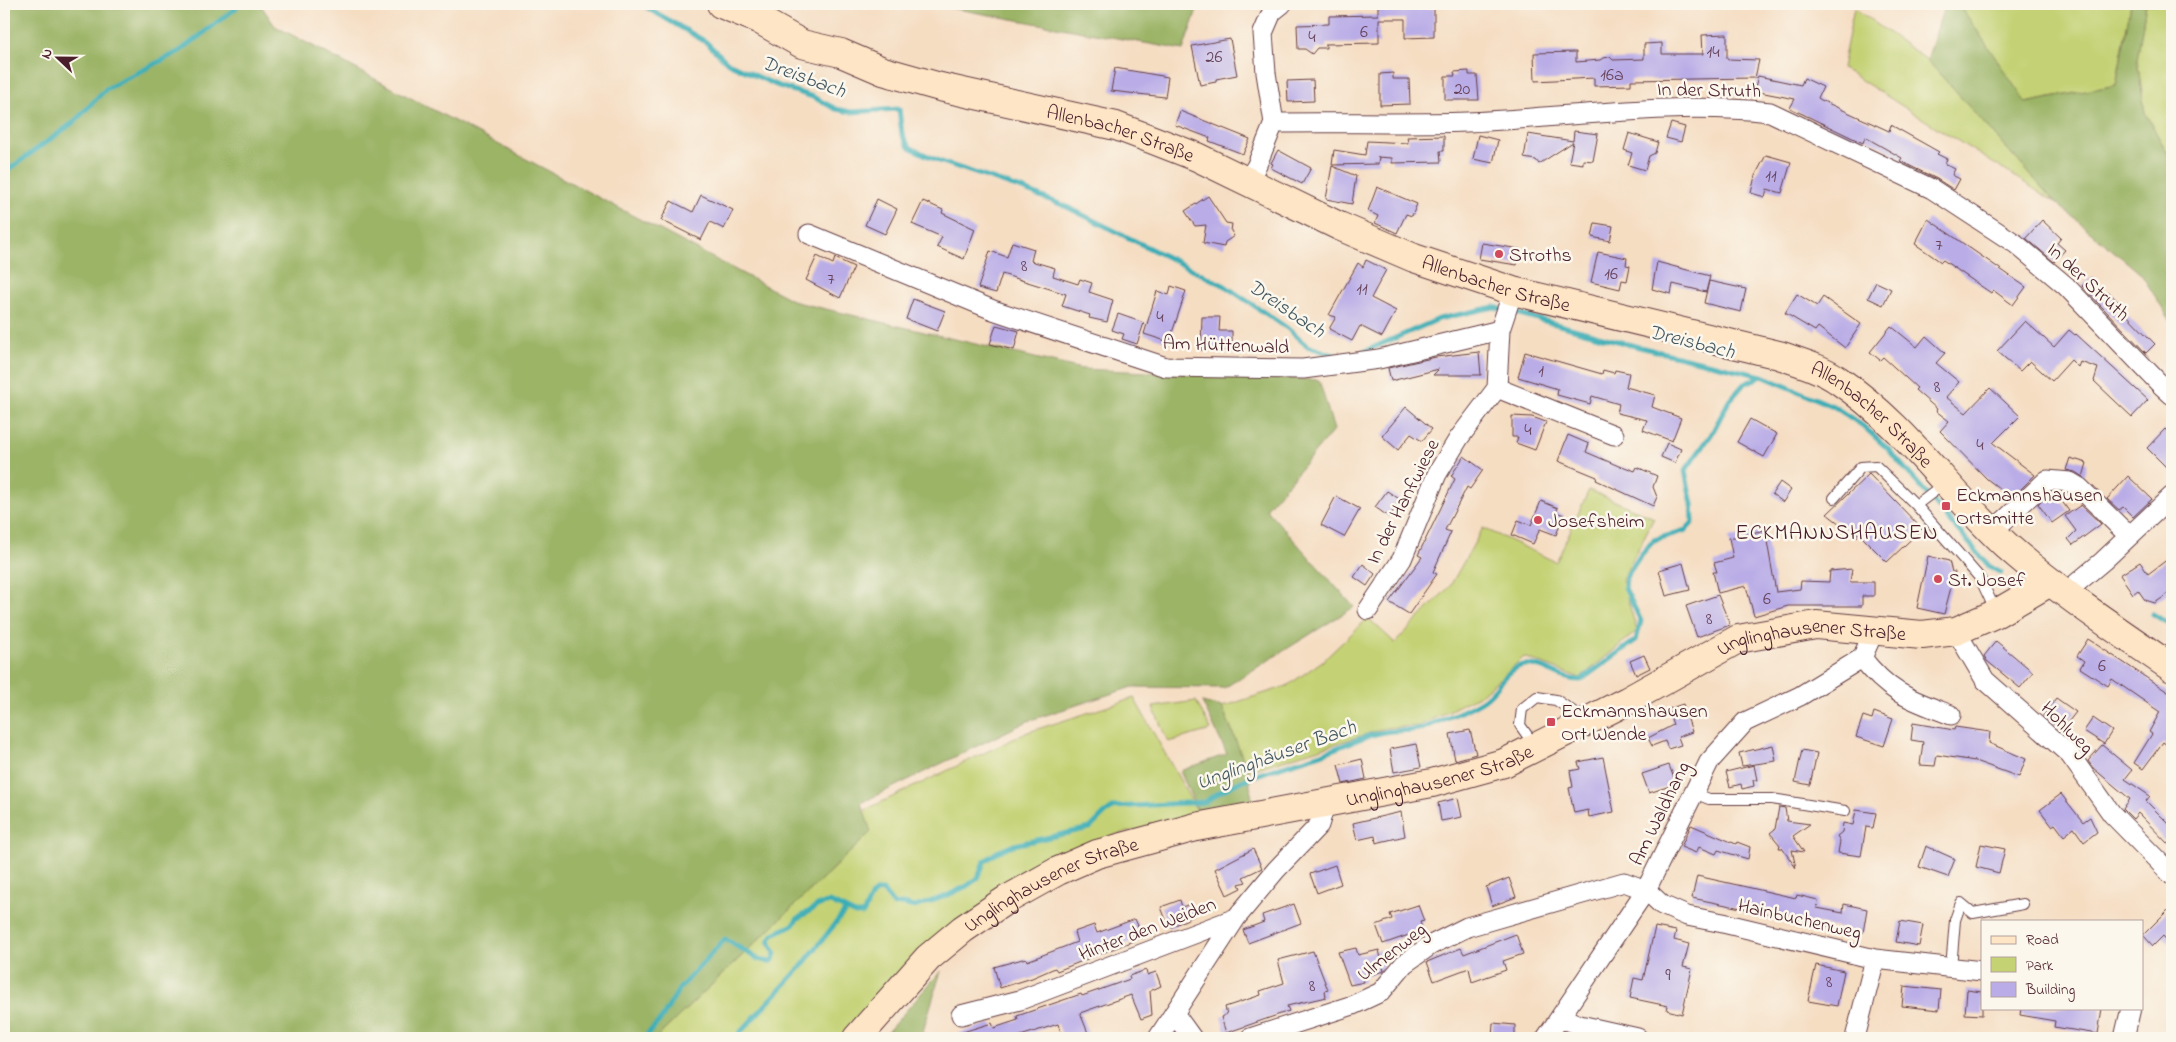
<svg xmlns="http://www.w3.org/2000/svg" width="2176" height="1042" font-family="'Indie Flower',sans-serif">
	<rect width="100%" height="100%" fill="#fbf7ec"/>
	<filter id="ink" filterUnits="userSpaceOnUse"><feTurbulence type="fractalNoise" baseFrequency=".02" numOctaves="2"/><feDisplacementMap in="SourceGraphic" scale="10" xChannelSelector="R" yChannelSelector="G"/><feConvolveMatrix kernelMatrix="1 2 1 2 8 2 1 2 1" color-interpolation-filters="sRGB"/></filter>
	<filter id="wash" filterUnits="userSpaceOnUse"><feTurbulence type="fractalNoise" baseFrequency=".0096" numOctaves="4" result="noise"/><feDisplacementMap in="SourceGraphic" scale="20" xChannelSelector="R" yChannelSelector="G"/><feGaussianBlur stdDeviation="1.12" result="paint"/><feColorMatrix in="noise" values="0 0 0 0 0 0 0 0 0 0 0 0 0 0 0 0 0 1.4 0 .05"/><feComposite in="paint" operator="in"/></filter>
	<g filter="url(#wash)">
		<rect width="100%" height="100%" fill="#f5ddc2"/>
		<path fill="#c4d274" stroke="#877850" d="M1959,4h172l-15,81 -91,18z
			M2146,4h26v157l-27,-48 -8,-53z
			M1854,8l73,52 128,142 -213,-134z
			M1589,490l65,28 -32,62 15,51 -57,47 -56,-21 -42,37 -63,32 -33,2 -138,43 -26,-64 65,-21 37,-26 44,-42 27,25 55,-57 33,-58 73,34z
			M1134,698l66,118 -86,19 -111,53 -158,150h-189l214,-205 -7,-22 165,-79z
			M1196,701l15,29 -43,12 -15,-35z"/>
		<path fill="#9bb466" stroke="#726a48" d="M4,4h256l15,22 521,276 286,67 237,11 15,50 -68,79 88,98 -130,81 -92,-1 -104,34 -167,82 10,29 -215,206h-652z
			M929,4h270l-16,46z
			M1945,4h14l67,99 90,-18 15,-81h15l-9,56 8,53 27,48v162l-31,-49 -86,-72 -128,-142z
			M1202,702l20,5 26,64 5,36 -53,9 -20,-45 47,-17z
			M941,971l-20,67h-39z"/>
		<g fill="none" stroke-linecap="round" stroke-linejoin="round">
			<path stroke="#3badb5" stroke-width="5" d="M641,4l65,38 22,21 48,22 37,12 23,12 15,3 48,-3 3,25 7,13 30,14 83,28 43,17 160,80 62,42 20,18 30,10
				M4,173l70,-51 32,-33 74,-38 56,-43
				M1363,352l76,-33 55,-12 141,39 127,30 71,30 30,20 25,23 101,117 12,7
				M2153,614l19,12
				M644,1038l18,-20 17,-29 46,-50 33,20 11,3 4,-2 2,-7 -6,-11 4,-8 20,-9 4,-6 22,-14 11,-3 25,12h8l9,-19 5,-4h6l11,14 8,-1 13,3 31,-11 21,-10 11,-8 6,-16 13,-10 17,-7 76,-17 14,-14 10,-7 91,-5c34,-26 79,-35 119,-49 19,-7 40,-18 61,-21 13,-3 27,1 41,-5 14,-7 51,-20 61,-30 11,-9 22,-30 37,-32 21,-2 36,16 57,15l55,-40 5,-19 -16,-33 1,-11 14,-21 14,-16 32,-10 7,-8 -1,-18 -7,-33 26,-36 18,-34 15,-17 18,-8
				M735,1038l66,-71 45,-57"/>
		</g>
		<g id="blocks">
			<path fill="#baade7" d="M1378,4h31v5l25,-1v29l-29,1v-19h-26v24l-53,1v4h-9l-5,6 -7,-5h-7l-1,-24 32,-1v-8l49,-1z
				M1727,34v25l32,1 -4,18 -124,2v5l-37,1v-8l-59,3 -1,-28 42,-1v10l24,-2 3,-2 7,-1 3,3 31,-1v-15l18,-1v11h41l-1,-19z
				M1230,39l7,36 -21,4v3l-16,3 -8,-39z
				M1115,68l53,9 -3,20 -54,-6z
				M1469,71v4h8l2,25h-34v-24h10l-1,-4z
				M1393,73v6h16l1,25 -30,1v-31z
				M1758,76l43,9 3,-7 19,9 -5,11 3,2 68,31 2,-6 48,27 -2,2 10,5 -2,5 10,5 -3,6 8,4 -6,11 -17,-11 -37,-18 2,-3 -37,-21 -2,6 -73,-35 5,-9 -41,-8z
				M1313,80l1,21 -26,1 -1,-21z
				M1180,111l70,28 -7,15 -34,-13 1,-3 -35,-13z
				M1671,123l14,4 -4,15 -15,-4z
				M1574,131l24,3 -5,27 -10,-1v4l-14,-2 4,-20 -34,22 -3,-4 -12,-2 4,-24 45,7z
				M1629,133l29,9 -3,11 -6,3 -4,14 -17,-5 4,-12 -8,-3z
				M1478,135l20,5 -5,23 -20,-4z
				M1444,136v15h-4l1,11 -49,1v-5l-15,-1h2l-1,7 -46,1 2,-15 31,5 2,-14 41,2 -1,-6z
				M1278,150l33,18 -9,16 -31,-16 2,-4 -2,-1z
				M1766,155l25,7 -9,31 -15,-4 -2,8 -14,-4 4,-17z
				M1332,166l24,10 -4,28 -26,-5z
				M1377,187l40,17 -5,12 -6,-2 -9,19 -22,-10 3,-7 -10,-5z
				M701,195l32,15 -9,19 -14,-7 -9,18 -40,-20 10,-19 22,11z
				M1208,196l18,27 6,1 -1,7 3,5 -9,6 -1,5 -21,-4 3,-18 -11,1 -10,-15z
				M877,199l20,10 -12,25 -20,-9z
				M923,201l20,9 -1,3 33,16 -11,30 -27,-12 5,-10 -30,-13z
				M1928,219l98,68 -13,18 -20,-15 -2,3 -48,-33 -2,2 -26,-18z
				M2042,220l19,18 -4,5 8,7 -11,12 -28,-24z
				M1595,223l18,3 -3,15 -18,-4z
				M1012,242l22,7 -3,12 24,7 -2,8 25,8 2,-5 12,4 -3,9 24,8 -6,22 -18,-4 1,-3 -28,-9 4,-12 -64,-20 -6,19 -18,-5 12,-37 17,6z
				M1482,243l38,6 -3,16 -38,-6z
				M1598,252l29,6 -1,7 4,1 -3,15 -5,-1 -2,9 -29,-7z
				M817,256l16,8 2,-6 19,9 -14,31 -34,-18z
				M1366,260l20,10 -15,28 25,13 -14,26 -22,-11 -8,15 -23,-12 7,-12 -7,-2 29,-52 5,4z
				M1657,262l53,14 -4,16 -33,-8 -2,10 -19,-5z
				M2092,277l14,17 3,-2 11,12 -2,2 37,38 -9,9 -64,-67z
				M1709,281l37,8 -5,23 -37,-9z
				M1876,282l15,7 -8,16 -15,-7z
				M1171,286l15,5 -17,51 -25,-8 13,-43 12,4z
				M1797,294l20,12 6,-9 38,27 -16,24 -27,-21 -3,4 -30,-18z
				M913,299l32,12 -8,20 -31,-12z
				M1118,314l26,9 -7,21 -15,-5 2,-5 -12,-4z
				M1202,317h18l-1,14h13v20l-31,-1z
				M2025,321l29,26 15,-17 6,5 1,-1 72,66 -16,17 -38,-36 4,-13 -18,-6 -2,5 -7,-7 -19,21 -22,-20 -10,10 -23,-20z
				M996,325l23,6 -5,19 -24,-6z
				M1891,326l26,21 9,-11 19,17 -9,10 23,19 -13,15 20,16 24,-25 30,28 -27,27 42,32 -23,23 -25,-19 -47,-48 9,-10 -13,-10 1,-2 -22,-19 2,-2 -34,-31 -3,3 -10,-8z
				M1479,352l2,23h-48l6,-6 -48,12 -3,-13 48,-11z
				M1525,352l77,22 1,-4 11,3 1,-3 14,3 -3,14 29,8 -3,12 29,11 -9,23 -29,-11 4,-10 -30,-7 2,-9 -27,-8 -2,8 -33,-9 1,-6 -40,-12z
				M1406,407l26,22 -10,12 -11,-7 -13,16 -16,-14z
				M1512,416l20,1 14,5 -11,28 -19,-7 2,-6h-6z
				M1750,419l27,15 -13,23 -27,-15z
				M2165,429l7,7v37l-25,-25z
				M1568,435l21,9 -3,8 35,15 1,-1 13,5 2,-4 20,9 -4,11 4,10 -4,9 -57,-26 1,-3 -39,-16z
				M1667,443l14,6 -6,14 -14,-6z
				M1464,456l19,14 -13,19 -3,-2 -22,43 6,2 -18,40 4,2 -28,40 -20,-12 33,-45 -4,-2 37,-76 -4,-3z
				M2070,458l17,5 -4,14 -8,-5 -9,-2z
				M1869,474l53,55 -35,33 -30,-30v5l-30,-23z
				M2128,476l24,23 -19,18 -10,-10 -4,3 -12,-11z
				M1780,482l11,8 -8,12 -11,-8z
				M1387,491l14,9 -12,17 -14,-10z
				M2051,492h4l14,19 -17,12 -14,-19z
				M1336,496l24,13 -16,28 -23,-12z
				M1541,501l17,7 -2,4 8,3 -8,20 -16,-6 -7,15 -21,-9 6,-15 13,5z
				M2081,505l20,19 -28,21 -5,-6 8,-8 -11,-15z
				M1765,530l11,62 24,-3 1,-8 28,1 1,-11 22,-2 -2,13h24v14h-12v10h-74l-34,10 -8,-30 -28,7 -5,-21h4l-3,-9 19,-5 -4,-20z
				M1928,556l21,5 3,11h3l-11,42 -27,-6z
				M2172,556v35l-17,12 -10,-3 -7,-10 -5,4 -13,-19 20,-13 8,12z
				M1683,563l7,27 -24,6 -7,-26z
				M1363,564l12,10 -8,12 -13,-9z
				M1718,595l12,30 -33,12 -11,-31z
				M2088,639l83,55 1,-2v57l-9,-7 -20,27 -9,-6 18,-29 -3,-2 11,-20 -48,-33 -4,7 -28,-18 4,-7 -7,-5z
				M1996,641l37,31 -13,16 -33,-27 -3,-5z
				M1644,655l6,13 -14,7 -6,-14z
				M2056,698l20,14 -14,18 -19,-14z
				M1683,704l9,28 -14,5 3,8 -13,4 -3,-8 -13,5 -4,-8 25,-13 -5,-16z
				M1874,712l19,7 -9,27 -28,-9 7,-21 9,3z
				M2093,718l19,13 -8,13 -20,-13z
				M1913,723l41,7 1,-3 35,5 -1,11 37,16 -7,18 -44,-16 -38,-6 -2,11 -15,-1 3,-23 -12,-2z
				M1470,730l6,24 -21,6 -5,-26z
				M1416,744l5,23 -27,5 -4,-23z
				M1773,745l3,16 -34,5 -3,-13z
				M2102,745l30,25 -7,9 25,17 -4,5 26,26v21l-34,-35 -5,6 -10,-10 7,-10 -37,-31 -5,-7z
				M1802,750l15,3 -7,32 -15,-3z
				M1603,757l11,55 -25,5 -1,-7 -14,3 -5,-25 4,-1 -3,-16 10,-2 -2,-7z
				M1362,759l4,20 -23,5 -5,-19z
				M1669,765l7,19 -27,9 -7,-19z
				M1754,765l3,15h-4l1,6 -12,3 -1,-5 -11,3 -4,-15z
				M2061,794l22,28 7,-5 7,15 -13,10 -10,-14 -10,8 -9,-12 -3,2 -12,-16z
				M1458,798l4,19 -21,4 -3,-18z
				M1779,807l6,1 2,13 23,3 -17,12 11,16 -12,-2 4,18 -14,-20h-3l1,-3 -10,-12 5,-4z
				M1856,810l20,3 -3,15 -7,-1 -5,29 -23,-3 2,-12 -3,-5 5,-4 1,-9 10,2z
				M1401,812l4,24 -29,7 -1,-7 -18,4 -4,-17z
				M1691,825l45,19 1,-2 13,5 -2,12 -30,-9 -2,4 -17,-7 -3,6 -15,-6z
				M1981,844l24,5 -6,24 -23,-6z
				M1926,846l29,13 -7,18 -29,-10z
				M1253,849l9,19 -19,9 3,5 -7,2 2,4 -14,7 -12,-26z
				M1335,865l6,19 -24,9 -7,-19z
				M1697,876l99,22 1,-3 21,5 -1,8 26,5 1,-9 23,5 -4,24 -171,-35z
				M1509,878l7,19 -24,9 -6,-19z
				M1180,900l2,7 8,-3 4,12 -25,12 -8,-21z
				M1294,904l7,19 -53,20 -5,-13 21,-8 -2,-7z
				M1418,905l6,16 -4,1 3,8 -40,14 -7,-19 16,-6 -2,-5z
				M2172,906v40l-9,-10 -10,10 -10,-11z
				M1135,919l8,18 -86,34 -2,-3 -23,10 -32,10 -6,-21 32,-9 1,3 50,-19 -3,-10 20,-7 3,8z
				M1900,921l23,4 -4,21 -23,-4z
				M1655,927l21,4 -2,9 15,4 -6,23 9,2 -10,45 -15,-4 1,-4 -38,-8 4,-20 9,2z
				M1516,934l7,20 -20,7 3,9 -34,12 -3,-14 -35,13 -7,-19 34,-14 3,6z
				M1356,948l2,7 21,-5 5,21 -21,6 1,5 -14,3 -12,-33z
				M1313,951l15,39 -3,1 1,6 -39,9 2,5 -63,22 -5,-16 6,-3 -2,-7 36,-12 -1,-4 24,-8 -6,-23z
				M1816,965l28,6 -7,35 -29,-5z
				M1146,970l1,5 9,-3 5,14 -11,5 2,24 -11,4 -10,-24 -51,18 10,25h-27l-5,-14 -44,14h-60l-1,-3 39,-12 2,5 24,-8 -1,-4 64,-22 1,2 48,-17 -1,-3z
				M1904,986l37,4 -2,20 -37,-4z
				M1967,990l15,2v23l-17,-1z
				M2021,1008h81l-4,26 -44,-7 1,-6 -35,-6z
				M1493,1023l22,2v13h-23z"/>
		</g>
	</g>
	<g filter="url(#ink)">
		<use href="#blocks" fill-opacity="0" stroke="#643c42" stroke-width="1"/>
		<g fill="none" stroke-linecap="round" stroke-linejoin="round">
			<defs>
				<path id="lane" d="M1834,498l27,-31 15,-1 40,39 64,73 16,34
					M1916,505l29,-22
					M1534,745l-14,-20 2,-16 15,-12 19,3 28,19
					M1694,793l15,6h63l73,12
					M1951,968l4,-48 6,-17 12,10 50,-9"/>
				<path id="street" d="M1274,123l-8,-50 -3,-40 9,-21 10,-8
					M1247,180l9,-13 18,-44c64,-1 129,1 193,-1 101,-4 202,-21 303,-10l162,77 84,55 50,42 93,97 13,12
					M809,234l184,76 173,57 137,2 76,-10 121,-29
					M1497,388l117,47
					M1992,532l55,-52 23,2 10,6 49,48
					M2065,593l38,-32 69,-65
					M1368,610l34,-51 35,-85 22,-36 38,-50 3,-58 13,-39
					M1956,631l29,49 85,75 42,59 60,61
					M1862,658c28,36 48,41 89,57
					M1174,1013l18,25
					M961,1015l59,-15 216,-82 40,-48 43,-45 7,-23
					M1561,1018l19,7 58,13
					M1158,1038l78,-120
					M1250,1038l103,-33 28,-13 23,-28 27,-19 36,-18 157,-45 22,8 16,15 25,11 36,7 152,36 107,12
					M1546,1038l100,-148 63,-128 36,-40 55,-26 62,-38 12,-27
					M1855,1038l20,-79
					M2124,1038l7,-30"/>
				<g id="secondary">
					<path id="s1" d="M721,4l37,15 44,25 39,9 42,18 57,16 176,39 32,12 49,19 142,69 75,32 99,33 266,64c20,7 42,13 59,25 67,45 111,113 170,167 51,45 108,82 164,121"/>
					<path id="s2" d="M857,1038l71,-80 35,-29 43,-29 52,-29 39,-17 99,-27 236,-44 72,-20 123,-62 111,-62 78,-14 106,10 34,-4 41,-18 53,-31"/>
				</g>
			</defs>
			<use href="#lane" stroke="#643c42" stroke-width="12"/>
			<use href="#street" stroke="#643c42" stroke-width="21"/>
			<use href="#secondary" stroke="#643c42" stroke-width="30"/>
			<use href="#lane" stroke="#fff" stroke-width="10"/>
			<use href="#street" stroke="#fff" stroke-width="19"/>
			<use href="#secondary" stroke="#fde5c5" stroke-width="28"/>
		</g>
	</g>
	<g fill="#d1495b" stroke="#fbf7ec" stroke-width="2">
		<circle cx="1499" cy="254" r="5"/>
		<rect x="1941" y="501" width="10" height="10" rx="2.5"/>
		<circle cx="1538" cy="520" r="5"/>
		<circle cx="1938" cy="579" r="5"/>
		<rect x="1546" y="717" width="10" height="10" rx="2.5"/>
	</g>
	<g text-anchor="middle" stroke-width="5" stroke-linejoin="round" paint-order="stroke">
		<g font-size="18" fill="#66425a">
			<text x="1364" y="37">6</text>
			<text x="1312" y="42">4</text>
			<text x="1713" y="57">14</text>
			<text x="1214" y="62">26</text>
			<text x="1612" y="80">16a</text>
			<text x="1462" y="94">20</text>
			<text x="1771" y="181">11</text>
			<text x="1939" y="250">7</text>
			<text x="1024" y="271">8</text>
			<text x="1611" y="279">16</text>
			<text x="831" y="284">7</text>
			<text x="1362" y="294">11</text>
			<text x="1160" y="322">4</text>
			<text x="1541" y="376">1</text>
			<text x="1937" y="392">8</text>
			<text x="1528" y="435">4</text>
			<text x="1980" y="450">4</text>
			<text x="1767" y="604">6</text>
			<text x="1709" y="624">8</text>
			<text x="2102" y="671">6</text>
			<text x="1668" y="980">9</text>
			<text x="1829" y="987">8</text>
			<text x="1312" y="991">8</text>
		</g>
		<g font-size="20" fill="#4a1f2b" stroke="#fbf7ec">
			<text transform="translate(1709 89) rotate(1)" y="7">In der Struth</text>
			<text dy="7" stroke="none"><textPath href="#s1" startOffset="422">Allenbacher Straße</textPath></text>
			<text transform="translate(2089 281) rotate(43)" y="7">In der Struth</text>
			<text dy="7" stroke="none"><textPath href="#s1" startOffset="828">Allenbacher Straße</textPath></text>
			<text transform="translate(1226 344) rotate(2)" y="7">Am Hüttenwald</text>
			<text dy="7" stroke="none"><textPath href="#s1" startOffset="1232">Allenbacher Straße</textPath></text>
			<text transform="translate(1402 501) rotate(-63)" y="7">In der Hanfwiese</text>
			<text dy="7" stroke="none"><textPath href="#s2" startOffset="1062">Unglinghausener Straße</textPath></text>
			<text transform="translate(2068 727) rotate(45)" y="7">Hohlweg</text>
			<text dy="7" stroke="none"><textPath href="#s2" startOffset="658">Unglinghausener Straße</textPath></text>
			<text transform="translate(1659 813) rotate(-64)" y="7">Am Waldhang</text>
			<text dy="7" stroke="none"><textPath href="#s2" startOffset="252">Unglinghausener Straße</textPath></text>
			<text transform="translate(1800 918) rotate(13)" y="7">Hainbuchenweg</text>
			<text transform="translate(1147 928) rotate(-21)" y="7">Hinter den Weiden</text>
			<text transform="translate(1391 951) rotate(-38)" y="7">Ulmenweg</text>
		</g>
		<g font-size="20" fill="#4a1f2b" stroke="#fbf7ec" text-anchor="start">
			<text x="1509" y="261">Stroths</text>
			<text x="1956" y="501">Eckmannshausen<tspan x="1956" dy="23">Ortsmitte</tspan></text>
			<text x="1548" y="527">Josefsheim</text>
			<text x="1948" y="586">St. Josef</text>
			<text x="1561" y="717">Eckmannshausen<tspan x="1561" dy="23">Ort Wende</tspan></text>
		</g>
		<g font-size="21" font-style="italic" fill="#445862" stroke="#fbf7ec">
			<text transform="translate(804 76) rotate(20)" y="7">Dreisbach</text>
			<text transform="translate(1287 308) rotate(34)" y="7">Dreisbach</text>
			<text transform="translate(1692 341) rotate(14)" y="7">Dreisbach</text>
			<text transform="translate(1276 754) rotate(-20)" y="7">Unglinghäuser Bach</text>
		</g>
		<g font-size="22" letter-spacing="1" fill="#4a1f2b" stroke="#fbf7ec">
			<text x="1837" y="539">ECKMANNSHAUSEN</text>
		</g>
	</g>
	<rect width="2176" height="1042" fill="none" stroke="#fbf7ec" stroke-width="20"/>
	<rect x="1981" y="920" width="162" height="90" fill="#fbf7ec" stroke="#b4a19f"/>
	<rect x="1991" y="936" width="25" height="8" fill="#fde5c5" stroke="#b4a19f"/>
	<text x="2026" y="944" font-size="15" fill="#4a1f2b">Road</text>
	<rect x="1991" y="957" width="25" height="15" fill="#c4d274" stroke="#b4a19f"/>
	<text x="2026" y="970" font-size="15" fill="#4a1f2b">Park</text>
	<rect x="1991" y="982" width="25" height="15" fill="#baade7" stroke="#b4a19f"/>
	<text x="2026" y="994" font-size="15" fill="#4a1f2b">Building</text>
	<g transform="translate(58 58) rotate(292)" stroke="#fbf7ec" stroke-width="4" paint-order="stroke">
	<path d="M0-4L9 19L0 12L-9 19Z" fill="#4a1f2b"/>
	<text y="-8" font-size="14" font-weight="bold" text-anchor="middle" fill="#4a1f2b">N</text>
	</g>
</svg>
